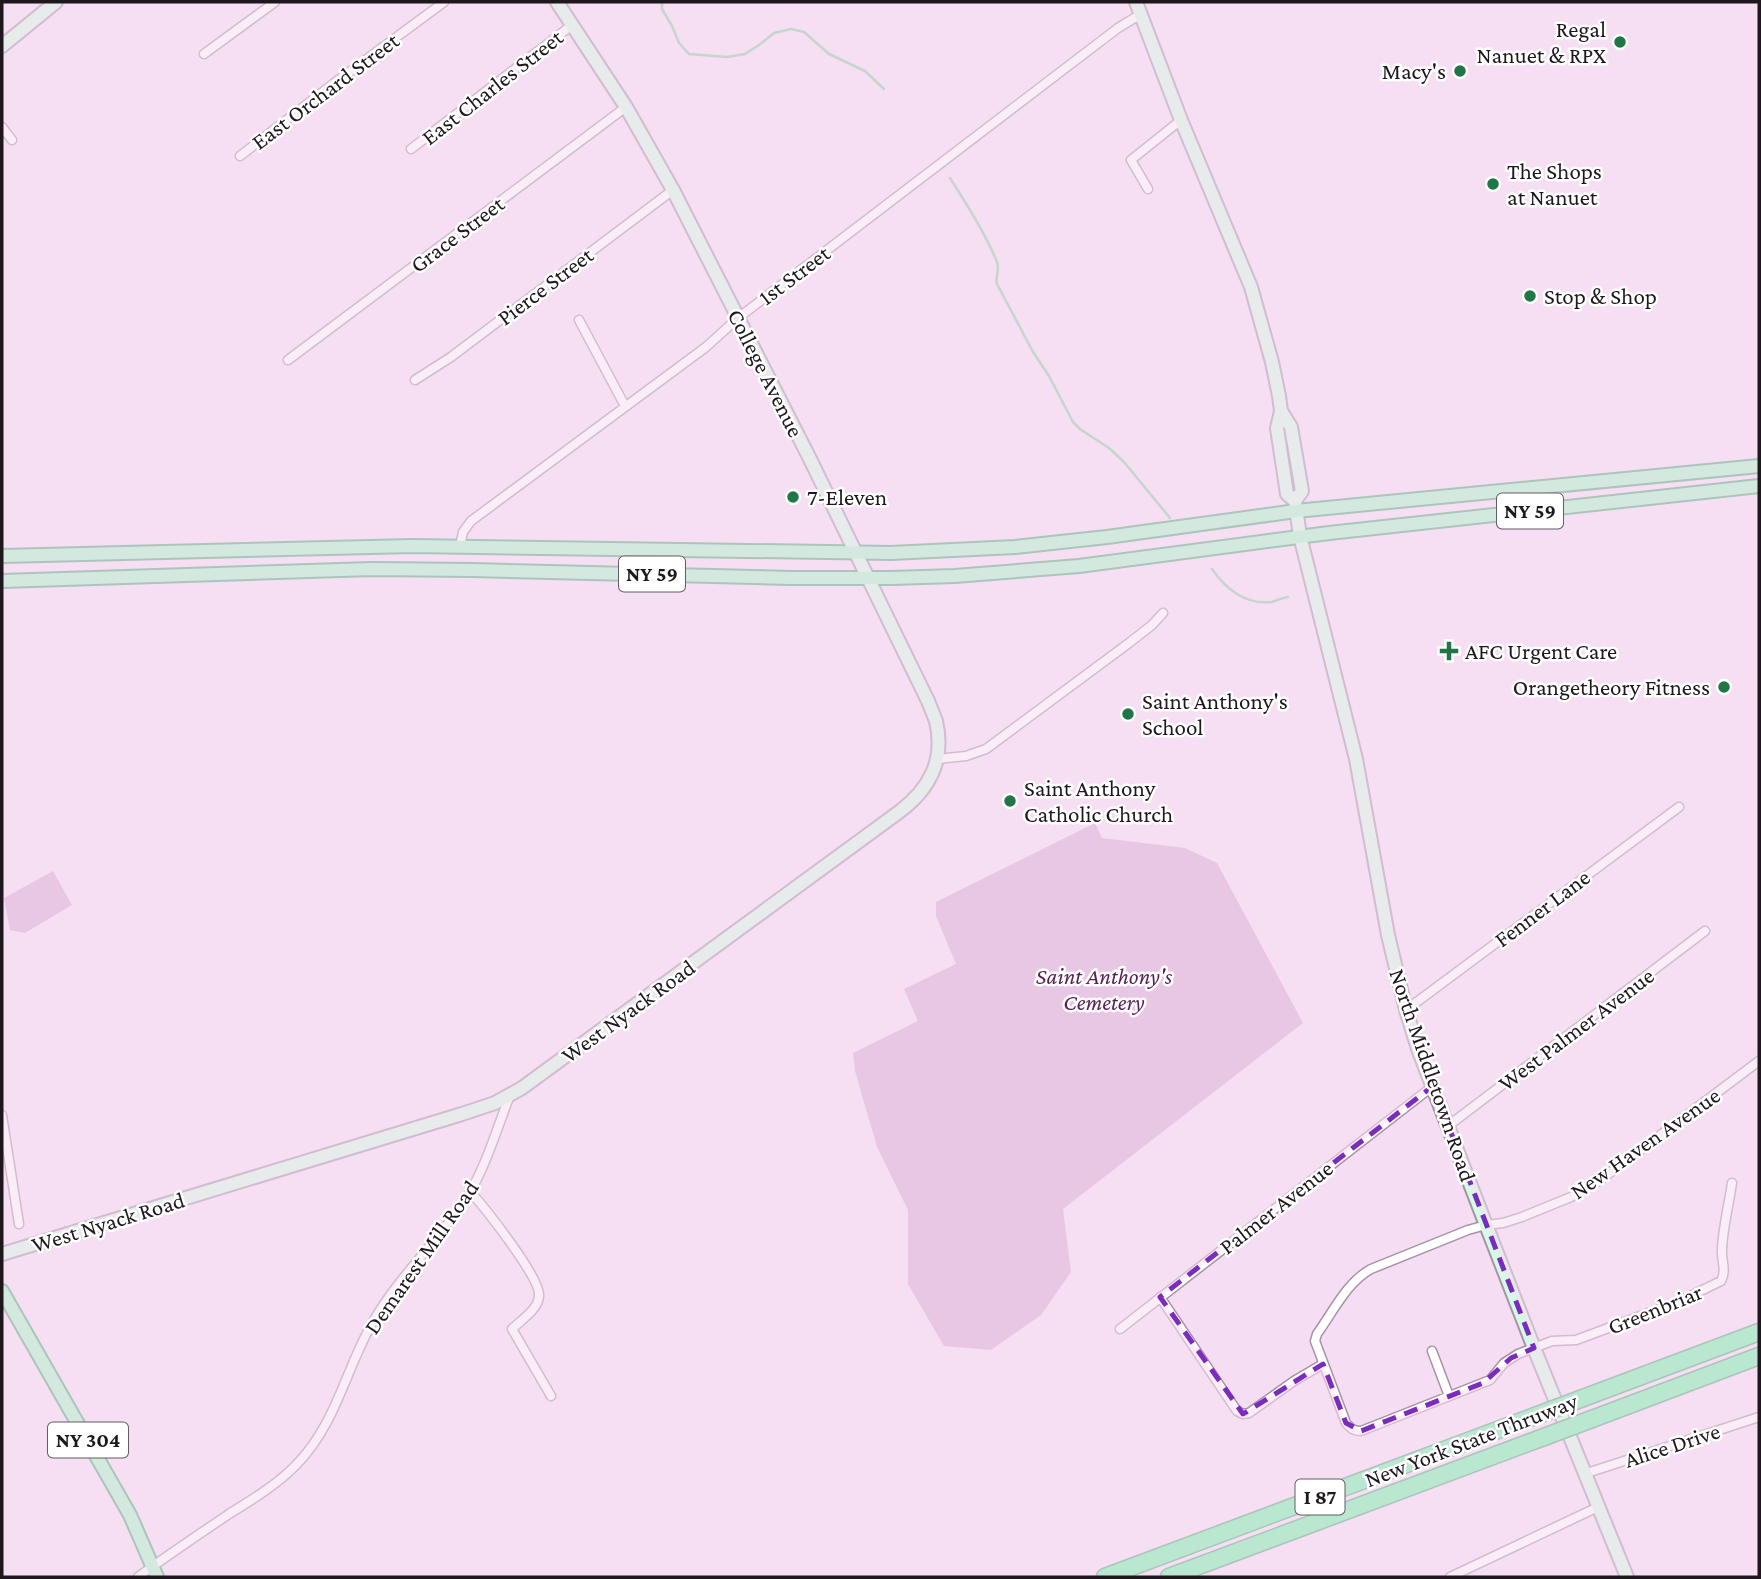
<svg xmlns="http://www.w3.org/2000/svg" width="1761" height="1579" font-family="'Crimson Pro',serif">
	<rect width="100%" height="100%" fill="#f5def3"/>
	<path fill="#d7acd3" d="M1095,823l7,15 83,10 32,15 86,160 -240,186 8,63 -30,43 -50,35 -47,-4 -36,-62v-74l-31,-63 -22,-76 -2,-18 65,-32 -14,-32 52,-25 -20,-48v-14z
		M53,871l19,34 -47,28 -15,-3 -6,-32z"/>
	<g fill="none" stroke-linecap="round" stroke-linejoin="round">
		<path stroke="#8dc9a1" stroke-width="2.5" d="M662,2v7l10,17 7,17 10,11 38,3 18,-3 14,-9 15,-12 17,-4 13,3 25,22 36,17 19,18
			M950,178c17,27 35,55 47,84 3,8 -2,14 0,22l36,68 16,24 24,46 7,7 29,19 15,14 46,56
			M1212,569c13,19 33,36 59,33 5,-1 11,-4 17,-5"/>
		<defs>
			<path id="street" d="M204,54l71,-52
				M2,127l10,13
				M411,149l161,-124
				M240,156l93,-72 111,-82
				M1148,189l-17,-29 50,-40
				M579,320l46,86
				M288,360l338,-253
				M415,380l36,-23 222,-167
				M460,546l3,-14 8,-11 235,-174 32,-29 380,-290 23,-14
				M937,759l29,-3 20,-7 143,-106 23,-18 11,-12
				M1406,1010l273,-203
				M2,1115l17,109
				M1448,1126l257,-195
				M1732,1183c-3,21 -9,44 -10,66 -1,12 5,21 -1,32l-43,21 -102,38 -24,1 -34,13 -14,9 -14,17 -129,51c-7,0 -10,-2 -15,-8l-31,-82 2,-7c16,-22 30,-52 54,-65l97,-39 18,-5 17,-2 19,-6 49,-20 28,-16 160,-120
				M470,1191c14,16 71,87 69,105 -1,14 -18,24 -27,33l39,67
				M1160,1297l77,114 6,3 6,-1 45,-32 29,-17
				M1120,1329l313,-243
				M1432,1351l17,45
				M1584,1474l175,-57
				M138,1577c30,-22 60,-42 91,-63 24,-15 49,-30 68,-50 40,-41 49,-97 77,-144 25,-43 62,-77 90,-118 21,-32 32,-71 46,-107
				M1450,1577l148,-70"/>
			<path id="secondary" d="M1136,2l45,118 70,167 21,75 7,34 2,15 -4,17 10,66 8,7
				M2,46l54,-44
				M1281,411l10,16 11,64 -7,10 5,35 56,223 32,176 18,75 12,39 68,176 48,123 93,229
				M2,1254l460,-140 33,-11 27,-15 377,-276c31,-23 46,-52 37,-91l-8,-20 -118,-242 -137,-269 -47,-83 -69,-105"/>
			<path id="primary" d="M2,556l411,-10 478,7 124,-6 92,-10 189,-26 463,-45
				M2,581l370,-12 101,1 318,8h100l64,-2 124,-10 250,-33 430,-47
				M2,1291l128,224 27,62"/>
			<path id="highway" d="M1583,1398l176,-66
				M1592,1419l167,-63
				M1105,1577l430,-161
				M1169,1577l375,-140"/>
		</defs>
		<use href="#street" stroke="#a892a5" stroke-width="11"/>
		<use href="#secondary" stroke="#a892a5" stroke-width="16"/>
		<use href="#primary" stroke="#54a576" stroke-width="16"/>
		<use href="#highway" stroke="#54a576" stroke-width="19"/>
		<use href="#street" stroke="#fff" stroke-width="8"/>
		<use href="#secondary" stroke="#d4fbe4" stroke-width="12"/>
		<use href="#primary" stroke="#a9f7c9" stroke-width="12"/>
		<use href="#highway" stroke="#70f2a5" stroke-width="16"/>
		<defs>
			<path id="highway-bridge" d="M1535,1416l48,-18
				M1544,1437l48,-18"/>
		</defs>
		<use href="#highway-bridge" stroke="#54a576" stroke-width="19" stroke-linecap="butt"/>
		<use href="#highway-bridge" stroke="#70f2a5" stroke-width="16"/>
	</g>
	<path d="M0 0H1761V1579H0ZM1433,1086l101,262 -23,10 -28,25 -122,48 -15,-8 -23,-59 -80,50 -83,-117z" fill="#f5def3" fill-opacity=".55" fill-rule="evenodd"/>
	<path fill="none" stroke="#7b2cbf" stroke-width="5" stroke-dasharray="14 9" stroke-linejoin="round" d="M1433,1086l101,262 -23,10 -28,25 -122,48 -15,-8 -23,-59 -80,50 -83,-117z"/>
	<g fill="#217648" stroke="#fff" stroke-width="2.5">
		<circle cx="1620" cy="42" r="7"/>
		<circle cx="1460" cy="71" r="7"/>
		<circle cx="1493" cy="184" r="7"/>
		<circle cx="1530" cy="296" r="7"/>
		<circle cx="793" cy="497" r="7"/>
		<path d="M1445.5 640.5h7v7h7v7h-7v7h-7v-7h-7v-7h7z"/>
		<circle cx="1724" cy="687" r="7"/>
		<circle cx="1128" cy="714" r="7"/>
		<circle cx="1010" cy="801" r="7"/>
	</g>
	<g text-anchor="middle" stroke-width="5" stroke-linejoin="round" paint-order="stroke">
		<g fill="#fff" stroke="#625d62" stroke-width="2">
			<rect x="1497" y="493.5" width="66" height="35" rx="5"/>
			<rect x="619" y="556.5" width="66" height="35" rx="5"/>
			<rect x="48" y="1422.5" width="80" height="35" rx="5"/>
			<rect x="1295.5" y="1479.5" width="49" height="35" rx="5"/>
		</g>
		<g font-size="21" font-weight="bold" fill="#1f171e">
			<text x="1530" y="518">NY 59</text>
			<text x="652" y="581">NY 59</text>
			<text x="88" y="1447">NY 304</text>
			<text x="1320" y="1504">I 87</text>
		</g>
		<g font-size="23" fill="#1f171e" stroke="#fff" text-anchor="start">
			<text x="1606" y="37" text-anchor="end">Regal<tspan x="1606" dy="26">Nanuet &amp; RPX</tspan></text>
			<text x="1446" y="79" text-anchor="end">Macy's</text>
			<text x="1507" y="179">The Shops<tspan x="1507" dy="26">at Nanuet</tspan></text>
			<text x="1544" y="304">Stop &amp; Shop</text>
			<text x="807" y="505">7-Eleven</text>
			<text x="1465" y="659">AFC Urgent Care</text>
			<text x="1710" y="695" text-anchor="end">Orangetheory Fitness</text>
			<text x="1142" y="709">Saint Anthony's<tspan x="1142" dy="26">School</tspan></text>
			<text x="1024" y="796">Saint Anthony<tspan x="1024" dy="26">Catholic Church</tspan></text>
		</g>
		<g font-size="23" fill="#1f171e" stroke="#fff">
			<text transform="translate(492 87) rotate(-38)" y="8">East Charles Street</text>
			<text transform="translate(325 91) rotate(-37)" y="8">East Orchard Street</text>
			<text transform="translate(457 234) rotate(-37)" y="8">Grace Street</text>
			<text transform="translate(794 275) rotate(-37)" y="8">1st Street</text>
			<text transform="translate(545 286) rotate(-37)" y="8">Pierce Street</text>
			<text transform="translate(766 373) rotate(63)" y="8">College Avenue</text>
			<text transform="translate(1542 908) rotate(-37)" y="8">Fenner Lane</text>
			<text transform="translate(628 1011) rotate(-36)" y="8">West Nyack Road</text>
			<text transform="translate(1576 1029) rotate(-37)" y="8">West Palmer Avenue</text>
			<text transform="translate(1433 1075) rotate(71)" y="8">North Middletown Road</text>
			<text transform="translate(1645 1143) rotate(-35)" y="8">New Haven Avenue</text>
			<text transform="translate(1276 1207) rotate(-38)" y="8">Palmer Avenue</text>
			<text transform="translate(108 1222) rotate(-17)" y="8">West Nyack Road</text>
			<text transform="translate(421 1257) rotate(-55)" y="8">Demarest Mill Road</text>
			<text transform="translate(1655 1309) rotate(-22)" y="8">Greenbriar</text>
			<text transform="translate(1471 1440) rotate(-21)" y="8">New York State Thruway</text>
			<text transform="translate(1672 1445) rotate(-18)" y="8">Alice Drive</text>
		</g>
		<g font-size="23" font-style="italic" fill="#581e56" stroke="#fff">
			<text x="1104" y="984">Saint Anthony's<tspan x="1104" dy="26">Cemetery</tspan></text>
		</g>
	</g>
	<rect width="1761" height="1579" fill="none" stroke="#1f171e" stroke-width="7"/>
</svg>
